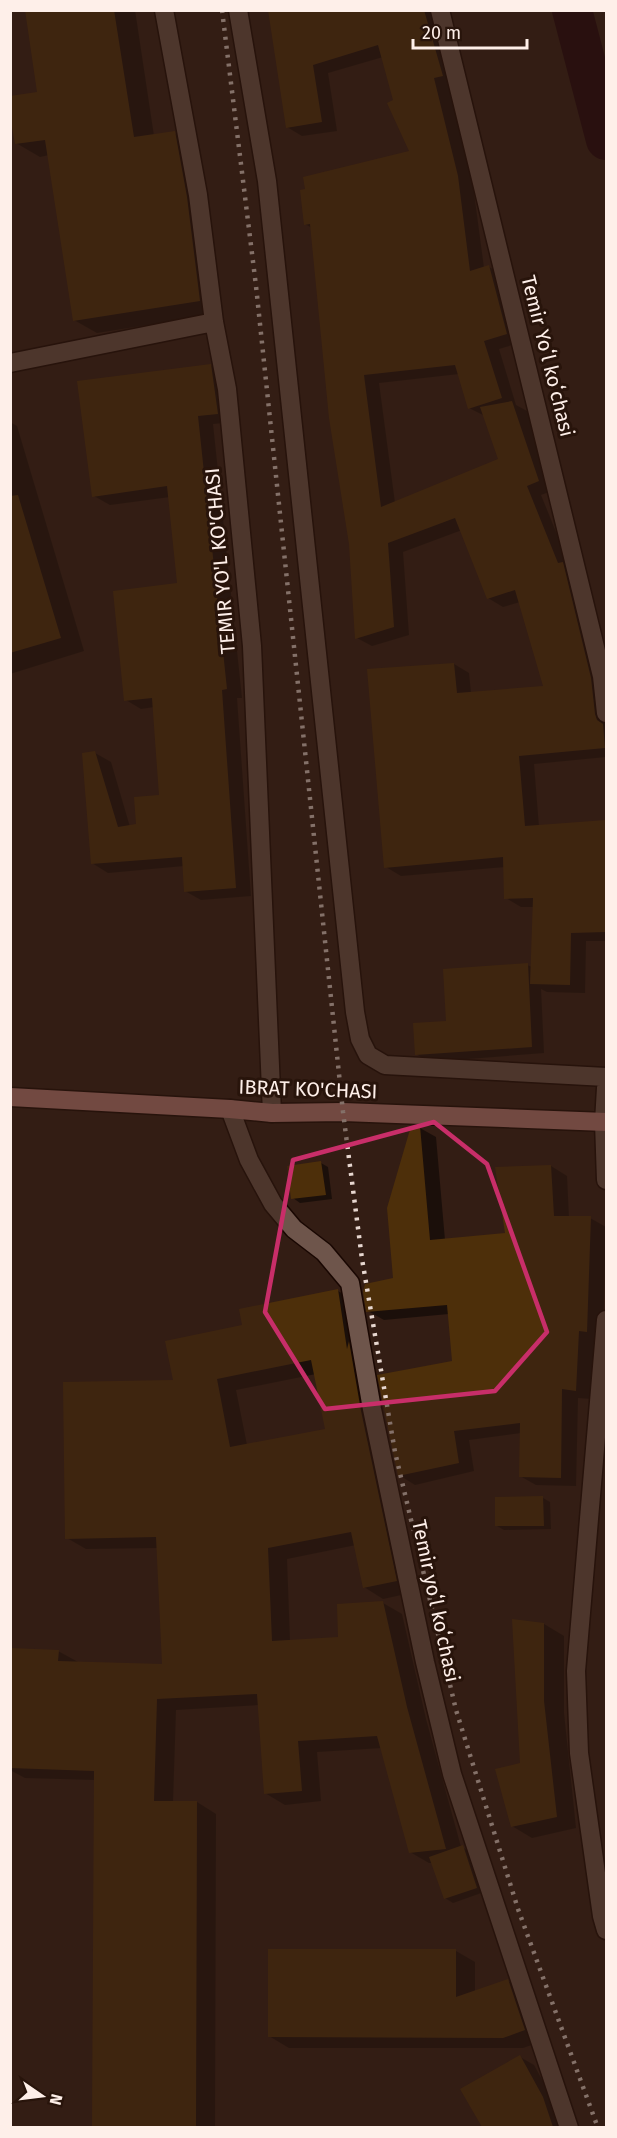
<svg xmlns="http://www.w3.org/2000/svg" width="617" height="2138" font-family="'Fira Sans',sans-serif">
	<rect width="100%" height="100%" fill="#331d14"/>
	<path fill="#0007" fill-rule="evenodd" d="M26,10h109l19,126 20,-3 24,13 12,65 13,102 -126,20 -23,-13 -25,-165 -9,2 -24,-14 23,-50z
		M269,10h167l22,74 -9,3 24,98 11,83 5,-1 15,8 18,67 -23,7 17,56 11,6 27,79 -13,5 30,74 35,125v63l-72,7 5,63 67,-6v120h-20l-1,52 -38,-1 -6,-3 3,64 -115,9 -13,-8 32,-32 79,-57 5,2 2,-60h-13l-15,-9 -1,-31 -104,9 -15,-9 68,-203 15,9 2,20 74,-6 -25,-85 -17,5 -15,-9 -26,-68 -59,22 6,83 -37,11 -15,-8 -6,-94 -39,-316 -7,-4 107,-72 -18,-51 -11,-44 -55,16 9,58 -35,5 -15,-9zM459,374l10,34 16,8 15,44 -105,43 -16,-120z
		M210,365l16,9 7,48 -20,2 29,274h-5l14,198 -50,4 -16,-9 -1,-25 -76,7 -16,-10 3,-110 16,9 19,65 8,-2 22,-29 -6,-89 -13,2 -15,-9 53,-115 -9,-88 -60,8 -16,-9z
		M10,422l7,4 67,225 -74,23z
		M420,1128l16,9 9,103 62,-5 -10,-67 54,-2 16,10 2,42h21l16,9 -3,113h-8l-3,59 -14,-1 -2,88 -40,-1 -16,-9 1,-43 -52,7 5,31 -59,14 -16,-10 55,-113 -5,-48 -65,6 -16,-9 27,-32z
		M321,1163l7,4 4,32 -32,4 -7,-5z
		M338,1291l19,11 58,290 -32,7 -19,-12 -8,-42 -69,14 3,82 50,-2 43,-36 19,11 24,105 35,128 9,4 14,41 -31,11 -8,-5 -12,-35h-4l-19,-11 -28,-104 -65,4 4,49 -36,4 -20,-12 -6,-88 -83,5 -3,92h24l19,12 -1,314h-121l1,-348 -70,-2 -15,-8v-121l48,2 20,11 85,4 -5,-118 -72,1 -19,-11 108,-157 69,-54zM316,1374l11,56 -80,15 -11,-55z
		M543,1498l7,4 1,27 -47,1 -7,-4z
		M544,1624l20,12v77l12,115 -44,10 -20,-12z
		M456,1951l19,11v30l33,-11 19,11 16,49 -20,7h-234l-20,-12z
		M520,2057l14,8 23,42 7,21h-82z"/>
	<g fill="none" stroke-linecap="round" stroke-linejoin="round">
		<path stroke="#1e000b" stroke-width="40" d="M572,10l34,130"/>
	</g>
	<path fill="#4d2f0a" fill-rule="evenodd" d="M25,10h89l20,127 41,-6 12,66 13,104 -127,20 -28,-181 -30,4 -5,-28v-20l27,-4z
		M268,10h156l19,66 -9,2 24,98 12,95 19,-6 18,69 -23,7 18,57 -34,11 -13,-44 -91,10 17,132 117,-48 -18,-52 32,-6 27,80 -12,5 31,77 5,-1 28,116 4,36 2,6 6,4 2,24 -86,8 6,70 81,-6v112l-35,1 -1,52 -40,-1 3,-86 -29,1 -1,-42 -119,11 -17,-199 87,-6 3,30 86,-7 -28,-96 -28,9 -32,-81 -67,25 6,84 -39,12 -6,-95 -20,-126 -19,-194 -6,1 -4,-35 5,-1 -2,-12 106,-26 -22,-48 6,-3 -15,-55 -65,20 9,57 -36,6z
		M211,364l7,50 -20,2 29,273 -5,1 14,198 -52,4 -2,-35 -91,7 -9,-111 13,-2 23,76 18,-3 -2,-27 25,-2 -7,-97 -28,3 -11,-110 64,-8 -10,-97 -75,11 -15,-116z
		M18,495l43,143 -51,15v-157z
		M528,963l4,84 -117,8 -2,-32 33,-2 -3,-52z
		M411,1126h9l10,114 75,-7 -10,-66 56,-2 3,51h37l-4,116 -8,-1 -3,60 -14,-2 -1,89 -42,-1 1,-54 -66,8 5,32 -61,13 -21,-101 75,-14 -5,-56 -81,7 -3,-20 2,-8 28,-6 -6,-70z
		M321,1161l5,34 -35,4 -4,-33z
		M338,1289l9,60 2,-8 12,70 36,170 -34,7 -12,-56 -83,16 4,93 66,-4 -1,-33 46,-3 24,106 39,142 -37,4 -32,-117 -79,5 4,50 -38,3 -7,-100 -100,5 -3,102h43l-1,326h-104l2,-356 -84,-3v-120l49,2 -1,11 104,3 -6,-127 -91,2 -2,-157 110,-2 -8,-39 77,-16 -3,-16zM311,1360l14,69 -95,18 -13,-68z
		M543,1496l1,30h-49v-29z
		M512,1619l32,4v78l13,116 -46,10 -16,-58 25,-6z
		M463,1845l14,43 -33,11 -15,-42z
		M268,1949h188v48l52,-18 17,51 -22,8 -235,-1z
		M520,2055l23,42 10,30h-71l-22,-38z"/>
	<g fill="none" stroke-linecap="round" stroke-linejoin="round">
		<defs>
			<path id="minor" d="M164,10l34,185 16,127 13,67 25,257 20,467
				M238,10l29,171 88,831 5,27 8,16 17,10 221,12
				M440,10l162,666 4,37
				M10,363l204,-41
				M606,1088l-2,34 2,58
				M230,1109l19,51 24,44 21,25 30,23 26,31 22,126 53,253 27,112 117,354
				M606,1320l-30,351 3,82 23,163 4,14"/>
			<path id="major" d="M10,1097l220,12 42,4 71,-1 263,10"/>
		</defs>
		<use href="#minor" stroke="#190702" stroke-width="21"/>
		<use href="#major" stroke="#190702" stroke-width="21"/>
		<use href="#minor" stroke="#6e554b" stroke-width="18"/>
		<use href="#major" stroke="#be7e79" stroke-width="18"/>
		<path stroke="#e7d7d0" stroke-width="4.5" stroke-dasharray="3 6" stroke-linecap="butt" d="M222,10l34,276 87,826 19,147 33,193 61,258 62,199 80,219"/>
	</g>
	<path d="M0 0H617V2138H0ZM434,1122l53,42 60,168 -52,59 -170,18 -60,-97 28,-152z" fill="#331d14" fill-opacity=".55" fill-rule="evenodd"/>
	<path fill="none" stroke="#c82e69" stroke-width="4.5" stroke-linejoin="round" d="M434,1122l53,42 60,168 -52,59 -170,18 -60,-97 28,-152z"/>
	<g text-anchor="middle" stroke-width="6" stroke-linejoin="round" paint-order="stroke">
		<g font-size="20" fill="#feefe9" stroke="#28140b">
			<text transform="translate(548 356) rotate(76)" y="7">Temir Yoʻl koʻchasi</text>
			<text transform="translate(220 561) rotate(-95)" y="7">TEMIR YO'L KO'CHASI</text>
			<text transform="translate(308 1089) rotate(2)" y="7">IBRAT KO'CHASI</text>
			<text transform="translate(436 1601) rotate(78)" y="7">Temir yoʻl koʻchasi</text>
		</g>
	</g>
	<rect width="617" height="2138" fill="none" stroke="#feefe9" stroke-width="24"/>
	<g transform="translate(42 2096) rotate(104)" stroke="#28140b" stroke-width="4.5" paint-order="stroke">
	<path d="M0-4.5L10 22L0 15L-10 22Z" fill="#feefe9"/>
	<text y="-9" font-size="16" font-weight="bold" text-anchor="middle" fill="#feefe9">N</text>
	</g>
	<path d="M413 39v9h114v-9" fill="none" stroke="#feefe9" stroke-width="3"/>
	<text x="422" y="39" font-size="18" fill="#feefe9" stroke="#28140b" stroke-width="4.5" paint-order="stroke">20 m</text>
</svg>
